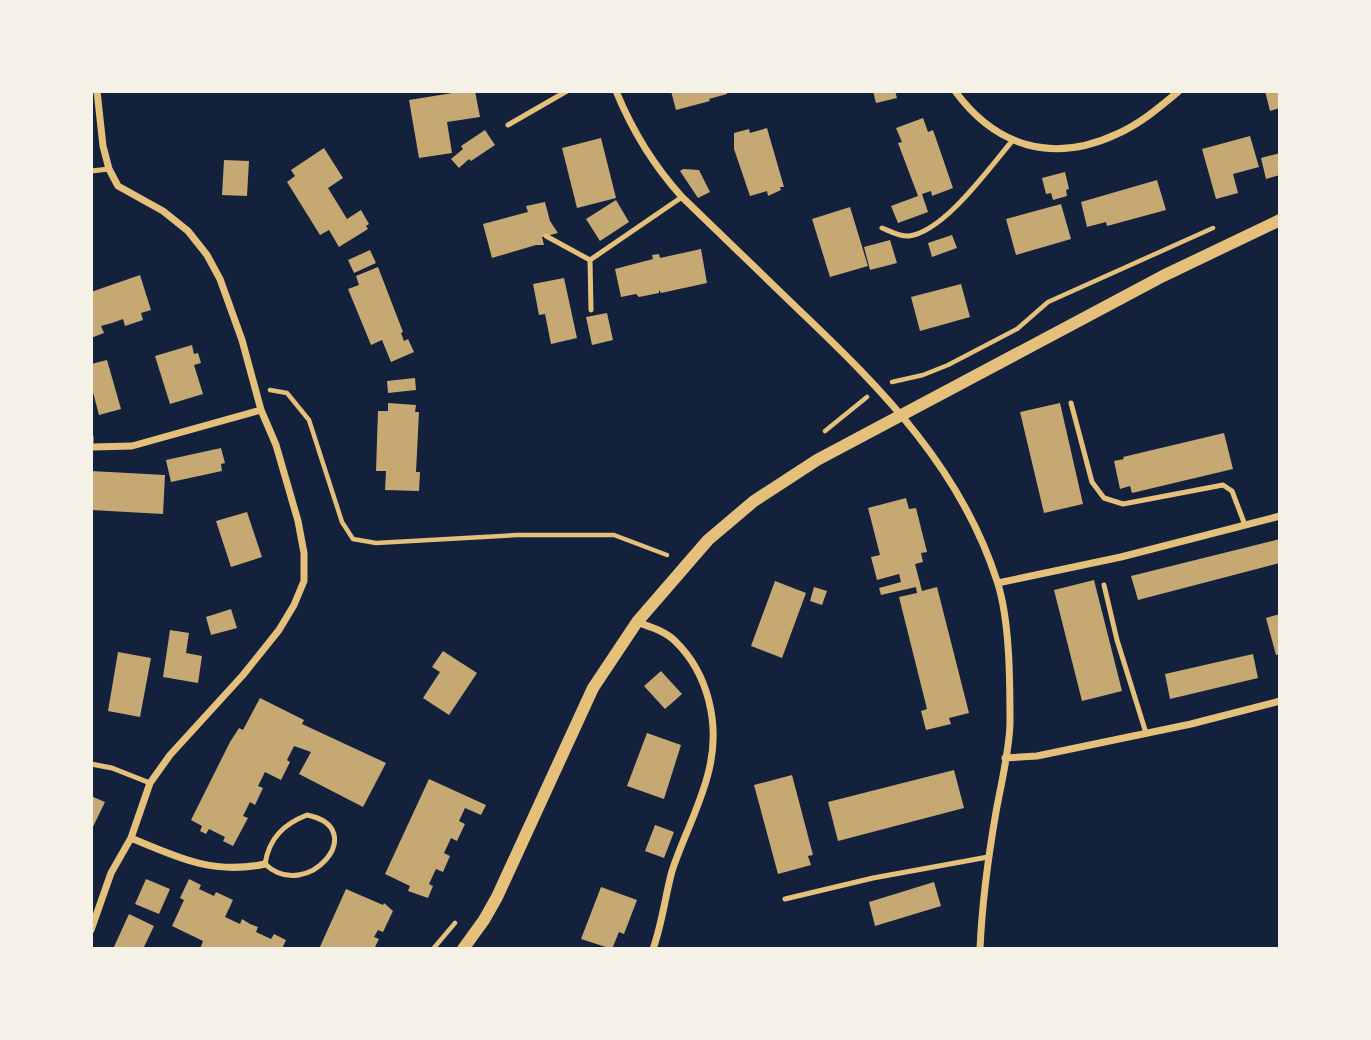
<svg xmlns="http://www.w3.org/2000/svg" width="1371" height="1040" font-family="'Sofia Sans Condensed',sans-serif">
	<rect width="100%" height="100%" fill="#14213d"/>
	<path fill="#c6a872" d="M465,91h10l5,26 -33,5 5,31 -33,5 -10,-58z
		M671,91h56v3l-18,5 1,2 -34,9z
		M873,91h22l2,7 -21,5z
		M1265,91h15v17l-10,3z
		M923,118l5,14 5,-2 20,58 -21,8 -1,-5 -9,3 6,18 -30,11 -7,-17 27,-10 -20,-53 4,-1 -6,-14z
		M767,128l17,59h-4l1,3 -13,6 -1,-5 -17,5 -16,-47v-16l15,-4 1,4z
		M485,130l10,15 -24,16 -2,-2 -10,9 -8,-9 12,-10 -2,-3z
		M1250,136l9,31 -26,7 5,19 -22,6 -14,-50z
		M601,138l15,60 -39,10 -15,-60z
		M324,148l19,30 -15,10 19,31 14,-9 8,14 -3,2 2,3 -29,18 -10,-17 -9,5 -33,-53 8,-6 -4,-6z
		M1280,153v22l-14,4 -5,-21z
		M224,160l25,1 -2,35 -25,-1z
		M683,169l16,1 11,22 -12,6 -18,-27z
		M1065,172l4,17 -3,1 1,6 -14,4 -2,-7 -5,1 -4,-16z
		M1157,180l9,30 -59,16 -1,-4 -19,5 -6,-25z
		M616,200l13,22 -29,19 -14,-22z
		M545,202l5,19 8,12 -16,4 2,8h-8l-44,13 -9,-34 45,-12 -2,-6z
		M1061,204l10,35 -55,16 -10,-36z
		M850,207l18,59 -38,11 -18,-58z
		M952,235l5,13 -25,9 -4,-14z
		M890,240l7,23 -27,7 -6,-23z
		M701,249l6,34 -46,10 -2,-3v3l-20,4 -3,-3 -15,3 -6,-28 38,-10 -1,-4 7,-1 1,4z
		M370,250l6,13 -22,10 -6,-13z
		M378,267l25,65 -2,1 3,8 4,-2 6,13 -23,10 -9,-22 -11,5 -23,-56 11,-4 -3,-9z
		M140,275l11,35 -10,3 2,7 -18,6 -2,-7 -11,4 -11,3 3,7 -13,5v-46z
		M564,278l13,60 -26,6 -6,-30 -6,1 -6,-31z
		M961,284l9,33 -50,14 -9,-34z
		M607,313l6,27 -21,5 -6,-28z
		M192,345l2,9 4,-1 3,10 -7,2 9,29 -33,10 -15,-48z
		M107,360l14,49 -22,6 -8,-30v-21z
		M415,378l1,12 -28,3 -1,-12z
		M388,403l28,2 -1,7h4l-3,60h4l-1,19 -34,-1 1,-19h-10l2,-60h10z
		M1060,403l23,101 -39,9 -24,-101z
		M1224,433l9,36 -101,24 -2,-7 -10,3 -6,-28 10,-2 -1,-2z
		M221,448l4,15 -4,1 1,7 -51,11 -5,-22z
		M91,471l74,4 -2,39 -72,-4z
		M906,498l3,11 7,-1 11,44 -6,1 2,9 -8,2 7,27 15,-4 32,126 -20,5 2,6 -25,6 -5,-19 6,-2 -28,-112 18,-4 -1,-6 -35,8 -2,-7 22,-6 -2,-8 -22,6 -6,-23 9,-2 -12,-47z
		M247,512l15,45 -31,10 -15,-46z
		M1280,539v24l-142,37 -7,-24z
		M1094,580l28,111 -40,10 -28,-111z
		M775,581l31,12 -24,65 -31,-12z
		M814,587l13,4 -5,14 -12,-4z
		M231,609l6,19 -26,7 -5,-18z
		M1280,614v40l-4,1 -10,-37z
		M170,630l19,3 -3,20 16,3 -4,27 -35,-6z
		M443,651l34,22 -28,42 -26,-17 17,-26 -8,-5z
		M118,652l33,6 -11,59 -32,-6z
		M1253,654l5,24 -88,21 -5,-25z
		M661,671l21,23 -17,15 -21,-23z
		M260,698l44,22 -2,4 84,39 -23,44 -64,-33 12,-22 -17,-6 -7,14 3,2 -9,18 -16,-8 -7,14 5,2 -8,17 -5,-3 -7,14 5,2 -15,28 -10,-5 2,-4 -16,-8 -3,5 -6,-3 2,-5 -11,-6 39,-78 9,-14 4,2z
		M647,733l34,12 -17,54 -37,-13z
		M954,770l10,38 -126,33 -10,-39z
		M792,775l21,80 -5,1 3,9 -33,9 -24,-89z
		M429,779l57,26 -5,10 -16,-7 -6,13 6,3 -8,17 -6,-3 -7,15 6,3 -7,16 -7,-3 -7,15 4,2 -5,12 -20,-7 2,-5 -25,-12z
		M91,796l14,6 -14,29z
		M655,825l19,7 -10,26 -19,-7z
		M146,879l24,10 -11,25 -24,-10z
		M189,879l12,6 -2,4 15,7 2,-4 17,8 -8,17 15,7 2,-5 8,5 8,3 -2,5 15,7 3,-5 12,6 -4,9h-82l3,-8 -31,-15 12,-26 -4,-2z
		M934,882l7,24 -66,20 -6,-24z
		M601,887l36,13 -13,34 -5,-2 -7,17 -31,-10z
		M346,889l37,16 1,-2 9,8 -10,21 -5,-2 -4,7 5,2 -5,10h-55z
		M129,914l25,12 -11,23h-30z"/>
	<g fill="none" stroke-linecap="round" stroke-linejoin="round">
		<path stroke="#e5c07b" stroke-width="4.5" d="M892,382l31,-7 25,-10 69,-36 31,-27 165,-74
			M270,390l17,3 22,27 33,102 11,17 23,4 141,-8h97l53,20
			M825,431l42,-34
			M433,949l22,-26"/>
		<path stroke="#e5c07b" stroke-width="5" d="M508,125l59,-34
			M91,171l18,-2
			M882,228c8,3 18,9 27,8 36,-5 80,-68 104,-96
			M546,236l44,24 92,-63
			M590,260l1,50
			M1071,403l21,79 12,16 19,6 100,-19 9,6 13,34
			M91,437v10
			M1104,585l13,55 29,93
			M91,764l21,4 38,15
			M307,815c65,13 0,89 -42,49 4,-26 19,-40 42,-49z
			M785,899l88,-21 115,-21"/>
		<path stroke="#e5c07b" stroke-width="7" d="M616,91c16,39 37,74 66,106 39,38 79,76 118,114 83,79 161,158 197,270 13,39 13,101 13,143 -1,29 -9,60 -14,88 -8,46 -14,91 -16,137
			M955,91c41,56 98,73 162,43 23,-10 43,-27 62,-43
			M93,447l39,-1 129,-36
			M998,583l123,-26 159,-41
			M637,622c13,5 28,9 38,19 34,33 45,84 34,129 -8,35 -26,67 -37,101 -7,26 -10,53 -19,78
			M1005,758l32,-2 154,-32 89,-23
			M131,838c47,20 83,37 134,26
			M91,930l20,-57 20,-35 19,-55 20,-28 73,-80 36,-45 15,-25 10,-24v-28l-6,-32 -22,-76 -15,-35 -19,-70 -22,-61 -13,-24 -19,-24 -25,-20 -45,-25 -9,-17 -6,-23 -6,-55"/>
		<path stroke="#e5c07b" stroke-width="12" d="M463,949l21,-29 13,-23 96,-209 44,-66 71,-82 46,-39 63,-41 346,-184 117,-56"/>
	</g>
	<rect width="1371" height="1040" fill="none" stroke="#f6f1e7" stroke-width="186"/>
</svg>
